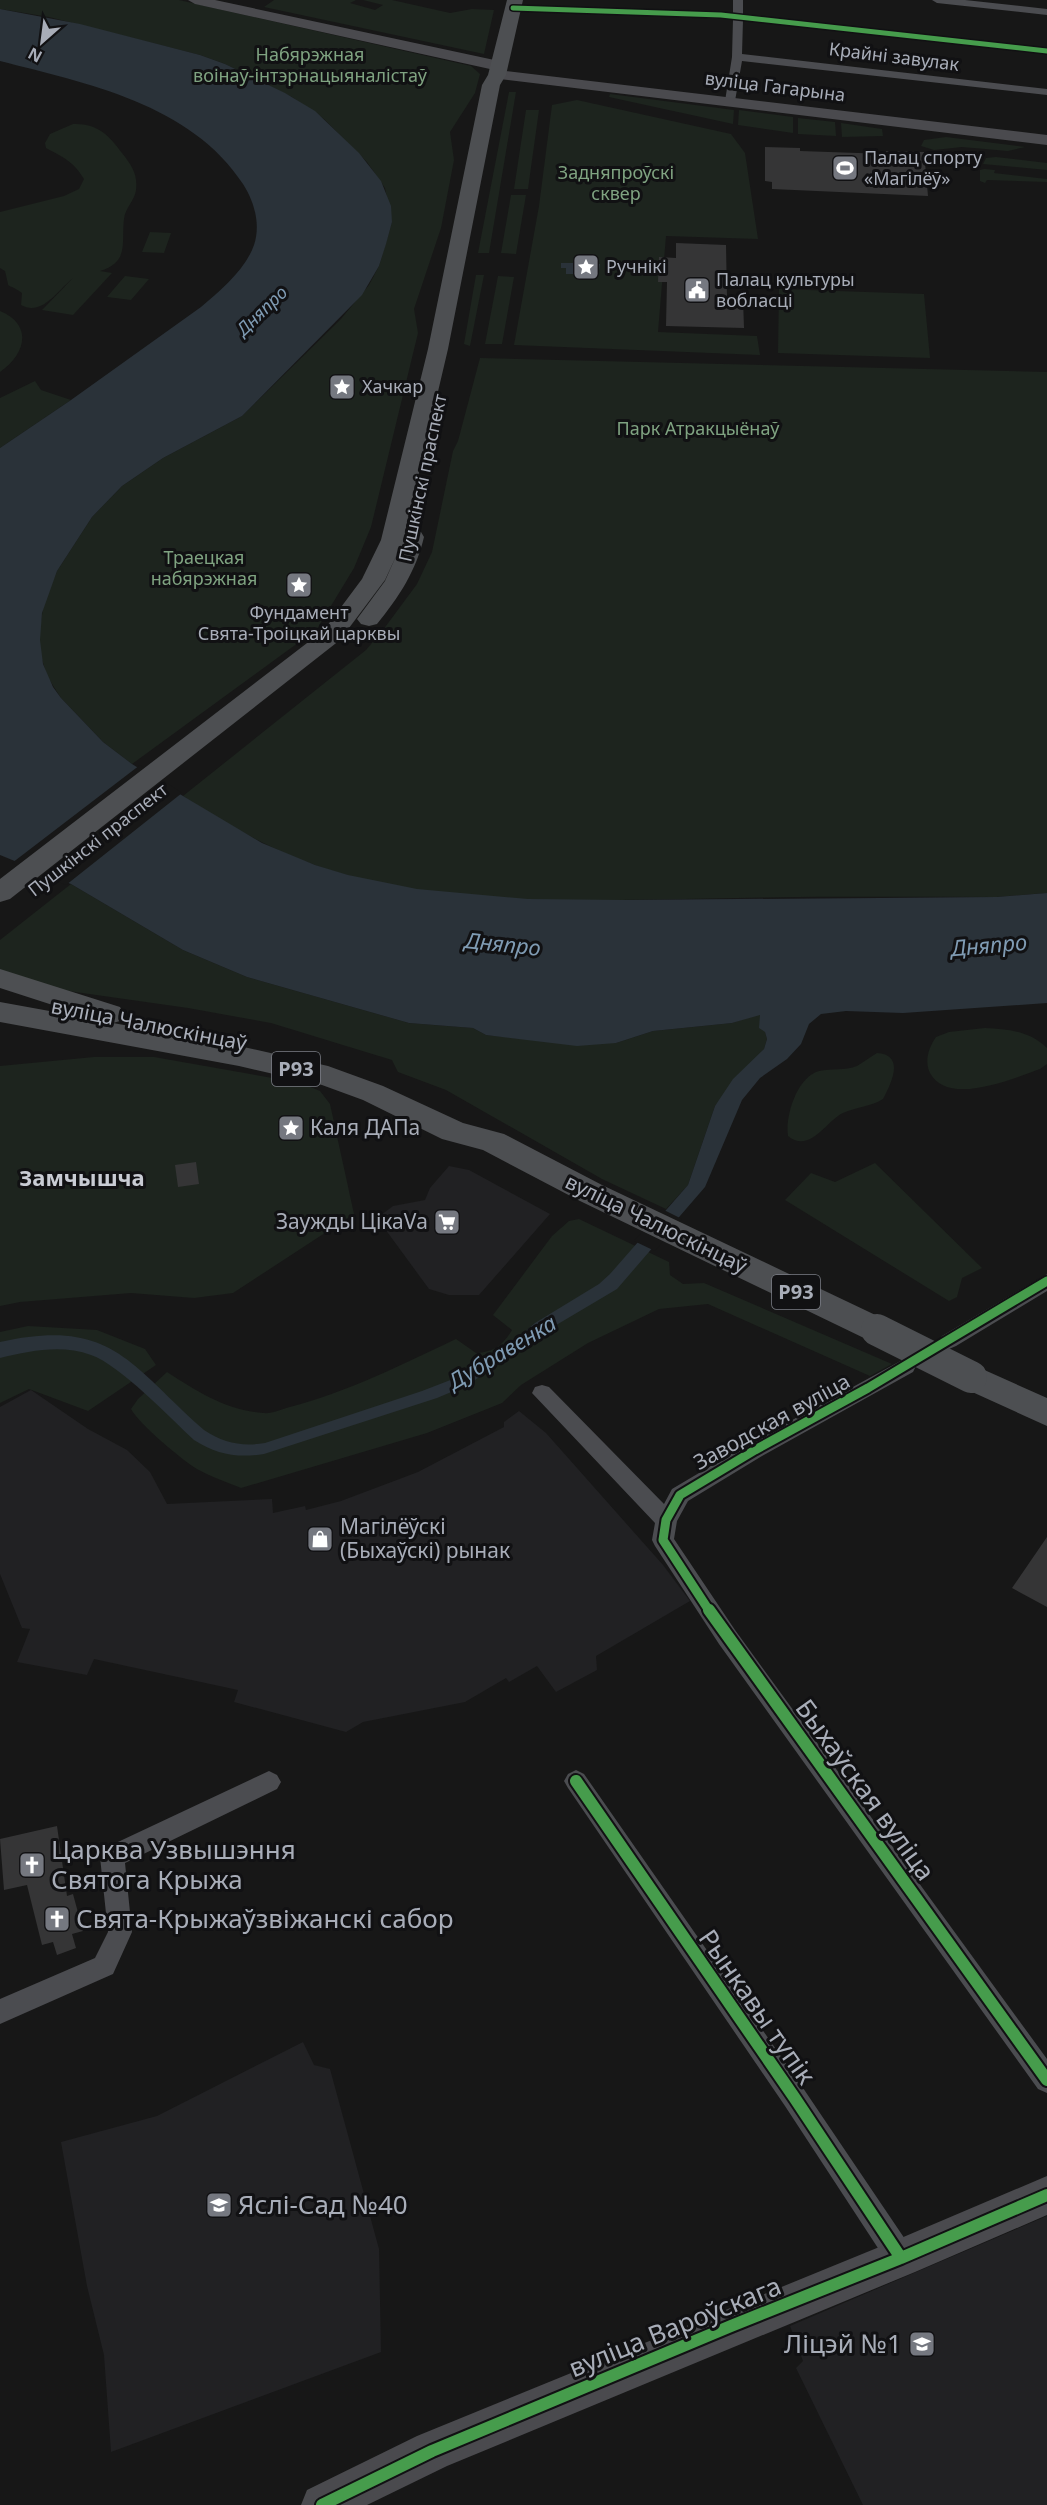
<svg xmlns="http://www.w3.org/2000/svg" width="1047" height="2505" font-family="'Noto Sans',sans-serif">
	<rect width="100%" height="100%" fill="#171717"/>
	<path fill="#212123" d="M449,1166l20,4 81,44 -71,81h-30l-20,-6 -52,-71 16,-12 32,-6 5,-12z
		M31,1390l57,39 39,21 23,22 17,32 105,-5 1,14 32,-7 1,4 35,-9 77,-29 86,-45v-5l15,-11 27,22 117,132 27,36 -94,55 1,14 -41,22 -19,-26 -28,16 -3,-4 -41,24 -102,20 -17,10 -112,-30 4,-12 -144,-31 -7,16 -70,-13 13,-33 -8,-1 -22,-54v-167z
		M303,2042l11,23 16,4 49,180 2,103 -270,100 -7,-97 -17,-69 -26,-144 96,-26z
		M1047,2216v289h-184l-67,-137 7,-7 -13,-35z"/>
	<path fill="#1d241e" d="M0,0h179l292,66 9,8 -5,19 -25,39 4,28 -13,68 -27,81 4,24 -47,194 -17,41 -37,61 -185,135 -29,-22 -42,-44 -14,-22 -7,-23v-26l4,-24 13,-32 35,-54 30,-31 41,-28 79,-42 99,-97 28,-34 10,-19 13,-44 -7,-34 -18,-26 -43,-43 -32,-22 -67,-33 -25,-9 -151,-38 -49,-8z
		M274,0h82l-6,3 25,7 8,-5 -20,-5h29l58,13 22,-4 22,1 -10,44 -220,-47z
		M509,92h7l-27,161h-11z
		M610,94l124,16 -1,14 -124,-27z
		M577,100l154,34 14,19 13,86 -92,-3 -8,96 99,4 3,19 -246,-10 25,-139 13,-101z
		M526,110h13l-11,79h-14z
		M739,110l54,7v16l-55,-8z
		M798,118l37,4 1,14 -38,-2z
		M841,123l41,6 1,7 -41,1z
		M73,124c24,-1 36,11 49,29 9,12 16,20 14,37 -1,10 -11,18 -12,29 -3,23 6,43 -24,52l12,2 -39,42 -31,-5 31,-32c-15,12 -31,39 -52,27l1,-12c-18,-13 -11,1 -17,-22l-5,-3v-56l64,-16 15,-7 5,-10c-10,-17 -21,-22 -38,-31l-1,-5 5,-9z
		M946,137l79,10 -17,4 -46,-4 -28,3 -13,-4 3,-6z
		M996,157l51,6v7l-64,-6 3,-6z
		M984,169l11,1 -1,3 53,6v3l-60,-2 -2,3 -5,-2v-11z
		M511,195h15l-10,59 -15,-1z
		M150,232l21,1 -7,20 -22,-1z
		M476,275h8l-14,71 -6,-2z
		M125,276l24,3 -18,21 -24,-3z
		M498,276l16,1 -12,67h-17z
		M779,289l145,5 6,64 -152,-5z
		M0,311c34,14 25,44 0,61z
		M480,358l567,14v521l-50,4c-105,0 -209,-1 -313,2 -122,2 -252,7 -369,-34 -47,-16 -90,-42 -132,-69l183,-146 17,-20 34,-46 15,-32 21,-101 5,-10z
		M35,381l6,9 30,10 -71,48v-50z
		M71,884l112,66 64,27 162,46 64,5 13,7 37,4 93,4 37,-12 79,-8 28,-9 7,25 -3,10 -49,57 -27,79 -22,24 -64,-30 -156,-89 -48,-18 -6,-12 -121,-37 -83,-15 -162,-23 -26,-9v-36z
		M985,1028c23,1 45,3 62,20v16l-7,5c-26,9 -92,38 -110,4 -6,-12 -1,-26 6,-36l13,-5z
		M877,1053c28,2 15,29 6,46 -13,8 -27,8 -40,14 -17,8 -33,41 -55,23 -3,-20 9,-59 31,-65 13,-3 26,0 38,-5 7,-4 13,-9 20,-13z
		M94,1057h60l147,26 19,8 10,13 24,110 -121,79 -39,5 -63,-5 -111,9 -20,4v-240z
		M875,1163l107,105 -20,10 -5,19 -8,4 -164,-101 26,-27 24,9z
		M579,1219l90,43 1,13 13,9 21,-1 188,81 -22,12 -162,-72 -49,5 -71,34 -67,42 -19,18 -75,30 -186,55c-14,-6 -30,-11 -44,-19 -15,-9 -58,-45 -66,-60l7,-10 29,-27c31,20 59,38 96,41 9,1 19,-4 27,-6 58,-15 113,-43 166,-68l20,14c18,-1 27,-8 36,-23l-19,-15 59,-79 17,-15z
		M28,1326l69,4 48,19 11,16 -68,46 -59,-22 -29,14v-71z"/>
	<path fill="#2a3239" d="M0,9l80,15 120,31 25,9 60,29 30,18 44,42 22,28 10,25 1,16 -6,22 -7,22 -17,29 -120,121 -79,42 -41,28 -30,31 -35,54 -15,42 -2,27 3,24 10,23 8,11 42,44 29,22 51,32 79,47 53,22 33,10 69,14 111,10 96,1 373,-3 50,-4v110l-144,10 -57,-2 -25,3 -12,10 -8,20 -14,15 -27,19 -18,22 -37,87 -88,102 -86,51 -63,45 -31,13 -173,56c-26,4 -47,1 -70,-14 -24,-22 -74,-75 -103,-85 -30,-11 -61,-4 -91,3v-16c112,-25 130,23 204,88 20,13 38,17 61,13l157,-52 44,-17 31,-19 38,-32 64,-39 11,-10 78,-89 27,-79 18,-27 31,-30 3,-10 -2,-7 -6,-4 1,-13 -28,8 -79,8 -37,12 -39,3 -91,-11 -13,-7 -64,-5 -162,-46 -64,-27 -112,-66 -71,-29v-407l71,-48 130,-93c19,-16 45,-38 53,-62 7,-21 0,-44 -11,-61 -52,-80 -157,-101 -243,-123z
		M573,261h24l-1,3h4l-1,7 -21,-1 -1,4h-11v-6h-5v-5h12z"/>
	<path fill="#171717" d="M140,765l42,28 -116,92 -54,-22z
		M662,1209l20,10 -27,32 -21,-10z"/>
	<path fill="#353536" d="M765,147l35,1v3l87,3 -1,-3 38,1 4,44 -156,-7v-7l-7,-1z
		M676,243l50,2 1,53 16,1 1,29 -78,-2 1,-44h-9l1,-25 17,1z
		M196,1162l3,22 -21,3 -3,-22z
		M1047,1537v70l-35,-19z
		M57,1826l10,70 6,-2 10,37 -11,3 4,14 -19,7 -4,-13 -11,3 -15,-60 -23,5 -4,-51z"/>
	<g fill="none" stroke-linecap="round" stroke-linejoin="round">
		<path fill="#4b4c50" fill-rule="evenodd" d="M733,0h10v14l304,34v6l-304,-34 -1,34 305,35v6l-305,-34 -7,40 -5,3 -5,-3 7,-44 1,-38 -220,-8 -5,-3 5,-3 220,8z
			M932,0h33l82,9v6l-110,-12z
			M1047,1274v17l-91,55 -7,3 -7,-3 -3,-5 3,-5z
			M906,1358l7,2 3,6 -3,6 -151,84 -74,45 -11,20 -3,18 61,91 312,429v34l-9,-4 -319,-445 -64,-98 -3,-6 3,-17 -123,-130 3,-6 7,-2 7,2 115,117 8,-15 76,-45z
			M576,1770l8,4 219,314 108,160 4,10 -4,10 -10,4 -10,-4 -106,-162 -217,-318 -4,-7 4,-7z
			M269,1771l8,4 4,7 -4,7 -152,74 7,69 -19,42 -113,50v-25l95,-41 13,-26 -8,-75 3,-8z"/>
		<path fill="#4a4a4e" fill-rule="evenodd" d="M188,0h27l284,61 8,5 -8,5 -304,-67z
			M497,70l550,65v10l-555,-67 -3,-3z
			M1047,2176v39l-132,57 -468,194 -80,39h-66l6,-15 110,-54 477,-195z"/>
		<path fill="#4d4f52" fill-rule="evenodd" d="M507,0h16l-17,75 -6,10 -52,264 -43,183 8,-2 8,2 3,5c-8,34 -25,60 -47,87l-8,2 -8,-2 -4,-5 28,-38 12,-27 -12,26 -45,60 -330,259 -10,3v-23l324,-249 38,-51 19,-39 47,-191 54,-264 6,-10z
			M0,969l120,38 4,7 -4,7 -7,2 126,23 89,20 55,20 80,37 41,11 98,51 286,136 5,9 -5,9 -11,3 -11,-3 -286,-138 -97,-51 -41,-11 -79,-39 -41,-15 -83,-19 -239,-44v-20l99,18 -99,-32z
			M971,1364l76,34v28l-88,-40 -5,-9 5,-9z"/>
		<path stroke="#4d4f52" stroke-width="32" d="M877,1330l94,47"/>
		<defs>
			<path id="cycleway-far2" d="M513,8l208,7 326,36"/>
			<path id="cycleway-far1" d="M710,1612l-47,-72 3,-20 14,-25 75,-45 113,-62 179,-107"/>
			<path id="cycleway" d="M709,1610l338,470
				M576,1781l218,316 107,161
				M322,2505l110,-54 299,-125 170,-68 146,-63"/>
		</defs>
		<use href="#cycleway-far2" stroke="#111113" stroke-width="8"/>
		<use href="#cycleway-far1" stroke="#111113" stroke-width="13"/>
		<use href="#cycleway" stroke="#111113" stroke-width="16"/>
		<use href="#cycleway-far2" stroke="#469c4c" stroke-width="5"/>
		<use href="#cycleway-far1" stroke="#469c4c" stroke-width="9"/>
		<use href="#cycleway" stroke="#469c4c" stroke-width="12"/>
	</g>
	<defs>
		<symbol id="stadium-square" viewBox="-11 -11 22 22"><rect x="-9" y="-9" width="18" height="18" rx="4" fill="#757880" stroke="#111113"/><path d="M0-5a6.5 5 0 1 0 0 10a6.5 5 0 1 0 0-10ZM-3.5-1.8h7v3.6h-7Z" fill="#fff"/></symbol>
		<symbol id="sight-square" viewBox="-11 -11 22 22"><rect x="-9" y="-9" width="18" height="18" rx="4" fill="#757880" stroke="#111113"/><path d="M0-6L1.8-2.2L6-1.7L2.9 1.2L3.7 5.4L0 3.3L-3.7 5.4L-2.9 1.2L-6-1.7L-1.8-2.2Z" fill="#fff"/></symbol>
		<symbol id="civic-square" viewBox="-11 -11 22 22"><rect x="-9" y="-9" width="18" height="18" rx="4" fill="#757880" stroke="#111113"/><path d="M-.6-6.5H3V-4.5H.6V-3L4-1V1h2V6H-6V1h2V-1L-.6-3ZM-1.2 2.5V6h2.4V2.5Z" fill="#fff"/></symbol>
		<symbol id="supermarket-square" viewBox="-11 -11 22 22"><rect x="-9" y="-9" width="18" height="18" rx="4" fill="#757880" stroke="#111113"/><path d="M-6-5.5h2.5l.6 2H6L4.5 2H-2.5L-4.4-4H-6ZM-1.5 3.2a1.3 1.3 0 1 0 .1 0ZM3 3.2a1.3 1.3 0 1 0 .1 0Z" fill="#fff"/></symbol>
		<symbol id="shop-square" viewBox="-11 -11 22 22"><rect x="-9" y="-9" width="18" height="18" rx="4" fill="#757880" stroke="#111113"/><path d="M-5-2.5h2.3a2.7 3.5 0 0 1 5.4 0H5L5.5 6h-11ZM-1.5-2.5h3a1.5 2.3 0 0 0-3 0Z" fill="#fff"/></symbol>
		<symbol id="church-square" viewBox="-11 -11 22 22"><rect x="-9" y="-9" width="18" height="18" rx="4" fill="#757880" stroke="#111113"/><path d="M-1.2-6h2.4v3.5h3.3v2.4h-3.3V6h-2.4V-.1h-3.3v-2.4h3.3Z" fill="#fff"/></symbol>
		<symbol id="school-square" viewBox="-11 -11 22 22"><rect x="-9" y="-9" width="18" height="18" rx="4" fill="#757880" stroke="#111113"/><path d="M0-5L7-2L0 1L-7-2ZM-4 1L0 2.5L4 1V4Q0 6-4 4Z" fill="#fff"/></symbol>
	</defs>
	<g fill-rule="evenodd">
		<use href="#stadium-square" x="830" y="153" width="30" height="30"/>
		<use href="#sight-square" x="571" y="252" width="30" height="30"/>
		<use href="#civic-square" x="682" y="275" width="30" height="30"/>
		<use href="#sight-square" x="327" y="372" width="30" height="30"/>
		<use href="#sight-square" x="284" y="570" width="30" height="30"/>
		<use href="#sight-square" x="276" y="1113" width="30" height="30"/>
		<use href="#supermarket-square" x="432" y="1207" width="30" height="30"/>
		<use href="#shop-square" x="305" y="1524" width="30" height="30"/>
		<use href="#church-square" x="17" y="1850" width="30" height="30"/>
		<use href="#church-square" x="42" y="1904" width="30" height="30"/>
		<use href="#school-square" x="204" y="2190" width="30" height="30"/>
		<use href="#school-square" x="907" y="2329" width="30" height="30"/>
	</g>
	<g text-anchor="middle" stroke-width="6" stroke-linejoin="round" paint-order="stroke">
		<g font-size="18" fill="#7fa381" stroke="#111113">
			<text x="310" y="61">Набярэжная<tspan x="310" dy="21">воінаў-інтэрнацыяналістаў</tspan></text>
			<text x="616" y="179">Задняпроўскі<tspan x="616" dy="21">сквер</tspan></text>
			<text x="698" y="435">Парк Атракцыёнаў</text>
			<text x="204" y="564">Траецкая<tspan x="204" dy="21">набярэжная</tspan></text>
		</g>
		<g font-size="18" fill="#a8adb8" stroke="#111113">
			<text transform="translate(894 57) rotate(7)" y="6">Крайні завулак</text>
			<text transform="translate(775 87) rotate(7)" y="6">вуліца Гагарына</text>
			<text transform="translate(423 478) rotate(-78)" y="6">Пушкінскі праспект</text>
			<text transform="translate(98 840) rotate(-38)" y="6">Пушкінскі праспект</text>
		</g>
		<g font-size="18" fill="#a8adb8" stroke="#111113" text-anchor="start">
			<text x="864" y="164">Палац спорту<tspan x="864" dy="21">«Магілёў»</tspan></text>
			<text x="606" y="273">Ручнікі</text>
			<text x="716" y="286">Палац культуры<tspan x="716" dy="21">вобласці</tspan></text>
			<text x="362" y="393">Хачкар</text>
			<text x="299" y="619" text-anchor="middle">Фундамент<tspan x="299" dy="21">Свята-Троіцкай царквы</tspan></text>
		</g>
		<g font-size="18" font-style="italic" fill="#7f9bb3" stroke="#111113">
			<text transform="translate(262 311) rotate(-44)" y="6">Дняпро</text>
		</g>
		<g fill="#111113" stroke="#7b7e86" stroke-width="1.5">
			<rect x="272" y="1052" width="48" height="34" rx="4.5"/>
			<rect x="772" y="1275" width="48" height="34" rx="4.5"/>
		</g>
		<g font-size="20" font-weight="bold" fill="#a8adb8">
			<text x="296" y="1076">Р93</text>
			<text x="796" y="1299">Р93</text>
		</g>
		<g font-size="21" fill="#a8adb8" stroke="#111113">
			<text transform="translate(149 1025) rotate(11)" y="7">вуліца Чалюскінцаў</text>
			<text transform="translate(656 1224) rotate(26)" y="7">вуліца Чалюскінцаў</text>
			<text transform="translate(772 1422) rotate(-29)" y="7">Заводская вуліца</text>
		</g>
		<g font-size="21" fill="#a8adb8" stroke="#111113" text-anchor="start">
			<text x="310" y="1135">Каля ДАПа</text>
			<text x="428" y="1229" text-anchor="end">Заужды ЦікаVа</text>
			<text x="340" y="1534">Магілёўскі<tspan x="340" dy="24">(Быхаўскі) рынак</tspan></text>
		</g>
		<g font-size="22" font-style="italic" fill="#7f9bb3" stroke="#111113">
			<text transform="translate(503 944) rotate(6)" y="8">Дняпро</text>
			<text transform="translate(989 945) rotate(-5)" y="8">Дняпро</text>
			<text transform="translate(502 1352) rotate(-31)" y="8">Дубравенка</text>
		</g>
		<g font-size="22" font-weight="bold" fill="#c9ccd4" stroke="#111113">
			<text x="82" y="1186">Замчышча</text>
		</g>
		<g font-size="26" fill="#a8adb8" stroke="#111113">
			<text transform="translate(865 1790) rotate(54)" y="9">Быхаўская вуліца</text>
			<text transform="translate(757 2007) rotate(55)" y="9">Рынкавы тупік</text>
			<text transform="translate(675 2327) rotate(-22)" y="9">вуліца Вароўскага</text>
		</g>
		<g font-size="26" fill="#a8adb8" stroke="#111113" text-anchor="start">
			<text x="51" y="1859">Царква Узвышэння<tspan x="51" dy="30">Святога Крыжа</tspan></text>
			<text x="76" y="1928">Свята-Крыжаўзвіжанскі сабор</text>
			<text x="238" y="2214">Яслі-Сад №40</text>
			<text x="902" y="2353" text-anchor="end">Ліцэй №1</text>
		</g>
	</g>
	<g transform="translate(42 42) rotate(208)" stroke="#111113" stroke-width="4.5" paint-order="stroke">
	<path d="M0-4.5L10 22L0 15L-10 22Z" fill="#a8adb8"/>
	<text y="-9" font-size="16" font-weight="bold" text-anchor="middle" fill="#a8adb8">N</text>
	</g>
</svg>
